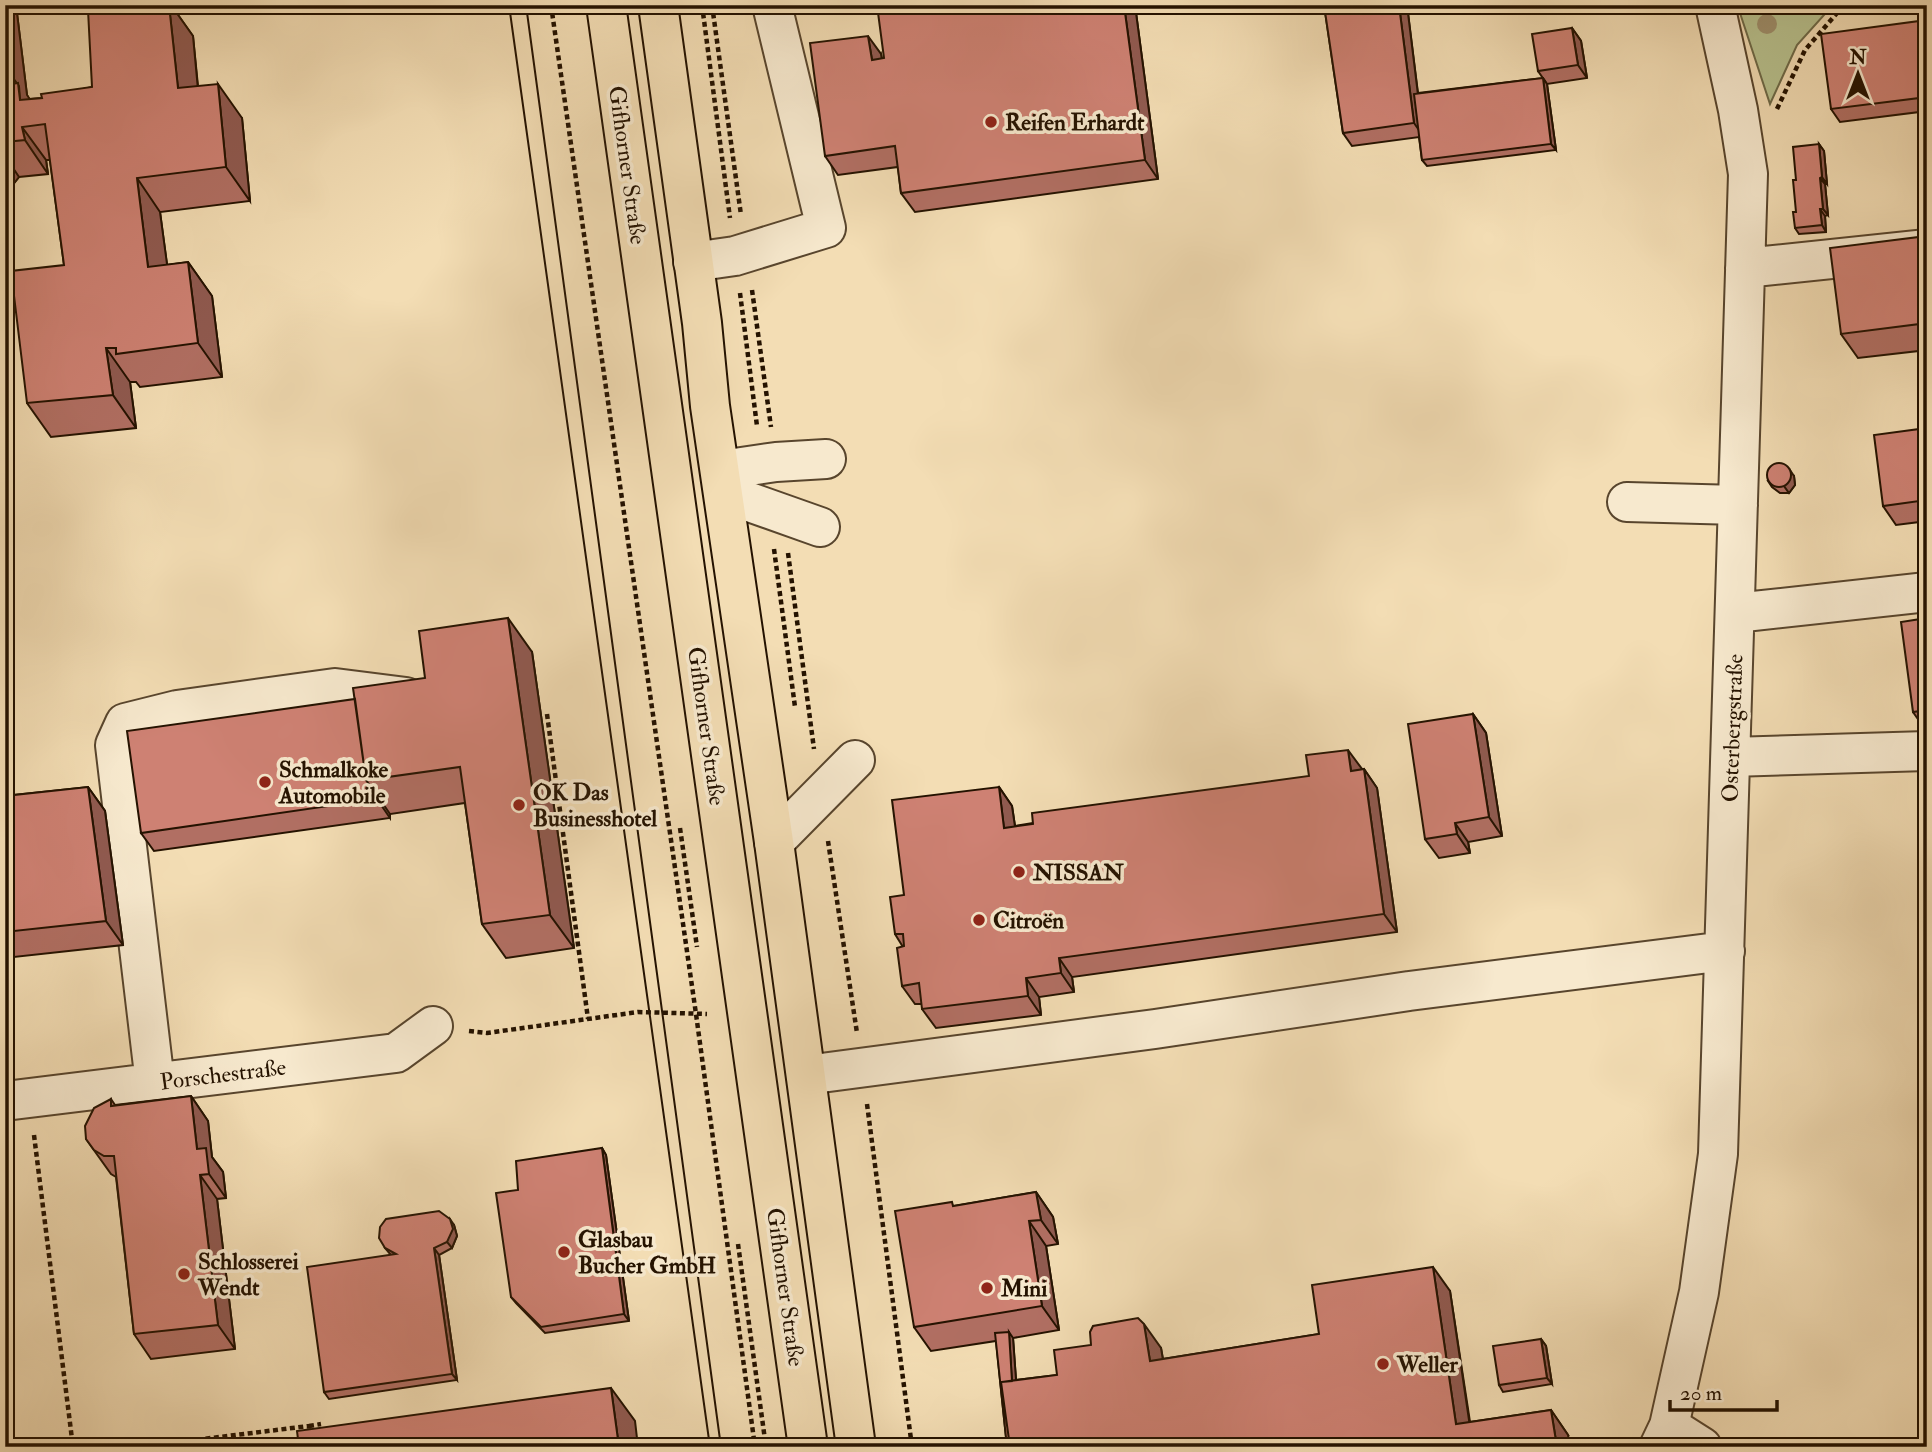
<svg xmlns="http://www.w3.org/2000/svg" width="1932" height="1452" font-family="'IM FELL Double Pica',serif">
	<rect width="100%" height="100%" fill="#f3ddb4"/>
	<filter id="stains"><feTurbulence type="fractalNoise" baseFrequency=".00286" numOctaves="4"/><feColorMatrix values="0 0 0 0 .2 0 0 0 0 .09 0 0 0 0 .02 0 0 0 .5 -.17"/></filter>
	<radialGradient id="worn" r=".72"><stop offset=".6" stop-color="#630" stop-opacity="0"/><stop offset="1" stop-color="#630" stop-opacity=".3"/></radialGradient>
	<path fill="#b8c28f" stroke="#6e6a48" stroke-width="2" d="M1772,5h61l-36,40 -27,59 -32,-97z"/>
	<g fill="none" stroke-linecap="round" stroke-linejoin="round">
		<defs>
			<path id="minor" d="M693,262l42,-6 91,-28 -54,-223
				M1745,268l182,-19
				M721,470l55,-8 50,-3
				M724,493l96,34
				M1627,502l111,3
				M1735,613l192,-21
				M1731,757l196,-6
				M774,842l81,-82
				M806,1075l349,-46 254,-38 316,-40
				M155,1083l-40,-338 10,-22 52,-13 158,-22 71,9
				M5,1101l391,-48 37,-27
				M1669,1426l33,21
				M1659,1447l10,-21 30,-134 19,-138 30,-980 -10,-64 -23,-105"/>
			<path id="major" d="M606,5l202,1442
				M658,5l44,318 8,83 64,436 82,605"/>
		</defs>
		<use href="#minor" stroke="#58452d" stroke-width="42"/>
		<use href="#major" stroke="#241200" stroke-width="42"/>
		<path stroke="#241200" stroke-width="4.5" stroke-dasharray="5 3.5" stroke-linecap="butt" d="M551,5l145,1009 59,433
			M702,5l28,213
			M712,5l29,210
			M1777,109l28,-59 39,-45
			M752,290l19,137
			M740,293l17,133
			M774,549l21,158
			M788,553l26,196
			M547,714l41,305
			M680,828l17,119
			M828,841l29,192
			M469,1031l18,2 151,-21 69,2
			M867,1104l45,343
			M34,1135l39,312
			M738,1244l28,203
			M309,1426l12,-2
			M138,1447l171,-21v6"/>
		<use href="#minor" stroke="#f7e9ce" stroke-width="38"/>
		<use href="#major" stroke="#f3ddb4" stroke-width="38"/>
		<path stroke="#241200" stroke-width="2" d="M509,5l201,1442
			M526,5l195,1442"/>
	</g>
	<circle fill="#9e8f6c" cx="1767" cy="24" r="10"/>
	<path fill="#b16f63" stroke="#241200" stroke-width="2" d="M5,5h11l11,90 2,4 13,-1 50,-11 45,-82h34l22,31 5,50 44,32 8,83 -90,11 7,53 21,-3 24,34 10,81 -82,10 -4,-5h-6l6,46 -85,9 -24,-34 37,-138 -14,-105h-4l2,14 -29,3 -12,15 -2,-1z
		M1135,5l23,174 -243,33 -14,-19 -3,-26 -60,8 -13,-19 56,-102 1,5z
		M1324,5h83l11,88 125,-15 4,6 9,66 -129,16 -5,-6 -3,-23 -67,9 -9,-13z
		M1927,20v91l-87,11 -9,-13z
		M1572,28l9,13 6,37 -40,6 -9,-13z
		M1819,144l5,7 3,33h-2l3,31 -3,1 1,16 -27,2 -4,-6 1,-16v-32z
		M1927,236v114l-69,8 -17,-24z
		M1927,428v93l-31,4 -13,-19z
		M1794,476l1,9 -6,8h-9l-8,-6 -4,-6z
		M1927,618v106l-5,1 -9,-13z
		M532,652l42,296 -68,10 -24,-34 -17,-121 -75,11v4l-236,33 -13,-18 214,-134z
		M1473,714l13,19 16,103 -34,6 2,11 -31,5 -14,-19z
		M1362,769h2l13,19 20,144 -325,45 2,15 -35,5 2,18 -105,13 -14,-19v-5h-7l-13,-18 1,-39 -8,-13 9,-39 95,-108 13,19 3,20z
		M88,787l17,24 18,134 -118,13v-162z
		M191,1096l17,25 4,36 11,15 3,26 -9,1 18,150 -84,10 -17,-25 -18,-157 -5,-3 -25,-35 25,-40 4,6z
		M602,1148l4,7 23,166 -84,12 -29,-30 -5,-6 7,-107z
		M1036,1192l17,25 5,27 -12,2 13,84 -46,8 3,42 41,-5 104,-27 2,11 156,-25 131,-43 20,131 81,-12 17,25 -561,12 -11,-106 -65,10 -17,-24 41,-121z
		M454,1225l3,11 -5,12 -13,7 18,125 -128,19 -5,-7 67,-137 -6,-7z
		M5,1337l6,46 -6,1z
		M1541,1339l5,7 6,38 -49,8 -4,-7z"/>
	<path fill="#905a50" stroke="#241200" stroke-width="2" d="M5,5h11l11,90 15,22 -22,-17 -1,-14 -14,-19z
		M169,5h2l22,31 8,86 -23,-34z
		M1124,5h11l23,174 -13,-19z
		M1399,5h8l16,131 -9,-13z
		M1572,28l9,13 6,37 -9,-13z
		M868,36l13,18 4,25 -13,-19z
		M1543,78l4,6 9,66 -5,-6z
		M218,84l24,34 8,83 -24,-34z
		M22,127l24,33 2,14 -23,-34z
		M1819,144l5,7 3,33 -5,-7z
		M5,156l14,21 -12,15 -2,-2z
		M137,178l23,34 12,89 -24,-34z
		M1820,178l5,6 3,31 -5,-6z
		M1820,209l5,7 1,16 -4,-7z
		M188,262l24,34 10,81 -24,-34z
		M106,348l24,34 6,46 -23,-33z
		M1790,470l4,6 1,9 -6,8 -5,-7z
		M508,618l24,34 42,296 -24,-33z
		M1473,714l13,19 16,103 -13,-19z
		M1348,750l14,19 3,20 -14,-18z
		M1364,769l13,19 20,144 -13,-18z
		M88,787l17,24 18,134 -17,-24z
		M999,787l13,19 6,41 -14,-19z
		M377,795l13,19v4l-13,-19z
		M1455,823l13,19 2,11 -13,-19z
		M1059,958l13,19 2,15 -13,-19z
		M1026,978l13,19 2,18 -13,-19z
		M191,1096l17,25 4,36 11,15 3,26 -17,-24 -12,-25z
		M602,1148l4,7 23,166 -5,-7z
		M200,1175l17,24 18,150 -17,-24z
		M1036,1192l17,25 5,27 -17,-24z
		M450,1219l4,6 3,11 -5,12 -5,-6z
		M1029,1221l17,25 13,84 -17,-24z
		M434,1248l5,7 18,125 -5,-6z
		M1433,1267l17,24 23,156 -17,-23z
		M1144,1324l17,24 6,37 -17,-24z
		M1009,1332l4,6 5,69 -5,-7z
		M5,1337l6,46 -6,-9z
		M1541,1339l5,7 6,38 -5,-6z
		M611,1388l24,33 3,26h-19z
		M1551,1410l17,25 2,12h-13z"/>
	<path fill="#ce8173" stroke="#241200" stroke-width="2" d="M137,5h32l9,83 40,-4 8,83 -89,11 11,89 40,-5 10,81 -82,11v-6h-10l7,47 -86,8 -16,-132 53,-6 -19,-141 -23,3 3,13 -20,2v-57l13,-2 2,17 22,-2 -1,-4 51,-7 -4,-77z
		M877,5h247l21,155 -244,33 -6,-47 -70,10 -15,-113 58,-7 4,24 12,-2z
		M1324,5h75l15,118 -71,10z
		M1927,20v77l-96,12 -10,-75z
		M1572,28l6,37 -40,6 -6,-37z
		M1543,78l8,66 -129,16 -8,-66z
		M1819,144l3,33 -2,1 3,31h-3l2,16 -27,3 -2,-16h3l-3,-32h3l-3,-33z
		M1927,236v87l-86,11 -11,-86z
		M1927,428v72l-44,6 -9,-71z
		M1767 475a12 12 0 1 1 24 0a12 12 0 1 1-24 0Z
		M508,618l42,297 -68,9 -22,-157 -94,13 -13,-92 72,-10 -6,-47z
		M1927,618v92l-14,2 -12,-90z
		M355,699l11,81 11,15v4l-236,34 -14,-102z
		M1473,714l16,103 -34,6 2,11 -32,5 -17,-115z
		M1348,750l3,21 13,-2 20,145 -325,44 2,15 -35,5 2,18 -106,13 -3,-26 -17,3 -5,-38 7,-2 -1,-12h-8l-5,-37 14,-2 -12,-95 107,-13 5,41 29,-4 -1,-11 277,-37 -3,-21z
		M88,787l18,134 -101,11v-136z
		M191,1096l6,53 9,-1 3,26 -9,1 18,150 -84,9 -20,-178h-10l-10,-6 -8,-11 -1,-13 9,-18 17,-9v7z
		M602,1148l22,166 -83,13 -30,-30 -15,-104 22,-3 -2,-29z
		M1036,1192l5,28 -12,1 13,85 -128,21 -19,-116 57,-9 1,4z
		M439,1211l11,8 3,10 -6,13 -13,6 18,126 -128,18 -17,-125 89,-13 -11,-6 -6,-10 1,-11 6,-8z
		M1433,1267l23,157 95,-14 6,37h-547l-9,-65 56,-7 -3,-25 37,-5 -1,-13 3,-6 45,-8 6,6 6,37 169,-27 -7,-49z
		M1009,1332l3,49 -11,1 9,65h-3l-12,-114z
		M1541,1339l6,39 -48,7 -6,-39z
		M611,1388l8,59h-320l-2,-16z"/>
	<g fill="#8f2418" stroke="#f7e9ce" stroke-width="2.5">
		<circle cx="991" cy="122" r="7"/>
		<circle cx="265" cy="782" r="7"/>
		<circle cx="519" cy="805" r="7"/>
		<circle cx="1019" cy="872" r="7"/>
		<circle cx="979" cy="920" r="7"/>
		<circle cx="564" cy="1252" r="7"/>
		<circle cx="184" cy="1274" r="7"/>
		<circle cx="987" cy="1288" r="7"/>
		<circle cx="1383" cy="1364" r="7"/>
	</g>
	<g text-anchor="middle" stroke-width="7" stroke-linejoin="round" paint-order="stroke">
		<g font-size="23" font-weight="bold" fill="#241200" stroke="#f7e9ce" text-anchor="start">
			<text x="1005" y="130">Reifen Erhardt</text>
			<text x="279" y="777">Schmalkoke<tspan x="279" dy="26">Automobile</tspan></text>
			<text x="533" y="800">OK Das<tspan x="533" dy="26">Businesshotel</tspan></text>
			<text x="1033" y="880">NISSAN</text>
			<text x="993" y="928">Citroën</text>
			<text x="578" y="1247">Glasbau<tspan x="578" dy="26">Bucher GmbH</tspan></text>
			<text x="198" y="1269">Schlosserei<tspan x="198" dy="26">Wendt</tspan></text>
			<text x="1001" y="1296">Mini</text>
			<text x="1397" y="1372">Weller</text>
		</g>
		<g font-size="23" fill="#241200" stroke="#f7e9ce">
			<text transform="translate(628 165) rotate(82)" y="8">Gifhorner Straße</text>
			<text transform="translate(707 726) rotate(82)" y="8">Gifhorner Straße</text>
			<text transform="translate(1732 728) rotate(-88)" y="8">Osterbergstraße</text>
			<text transform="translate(223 1074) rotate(-7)" y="8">Porschestraße</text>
			<text transform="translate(786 1287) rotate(82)" y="8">Gifhorner Straße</text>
		</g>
	</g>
	<rect width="1932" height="1452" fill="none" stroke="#f3ddb4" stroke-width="28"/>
	<rect x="7" y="7" width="1918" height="1438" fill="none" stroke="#241200" stroke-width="3.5"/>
	<rect x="14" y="14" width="1904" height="1424" fill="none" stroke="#241200" stroke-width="2"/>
	<g transform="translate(1858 74)" stroke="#f7e9ce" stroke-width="5" paint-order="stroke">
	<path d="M0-5L12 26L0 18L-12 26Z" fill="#241200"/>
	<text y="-10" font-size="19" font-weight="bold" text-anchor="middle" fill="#241200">N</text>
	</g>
	<path d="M1670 1400v10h107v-10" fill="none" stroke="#241200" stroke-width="3.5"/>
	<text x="1680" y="1400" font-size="21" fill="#241200" stroke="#f7e9ce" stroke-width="5" paint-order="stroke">20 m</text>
	<rect width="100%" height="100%" filter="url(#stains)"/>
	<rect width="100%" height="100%" fill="url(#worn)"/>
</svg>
